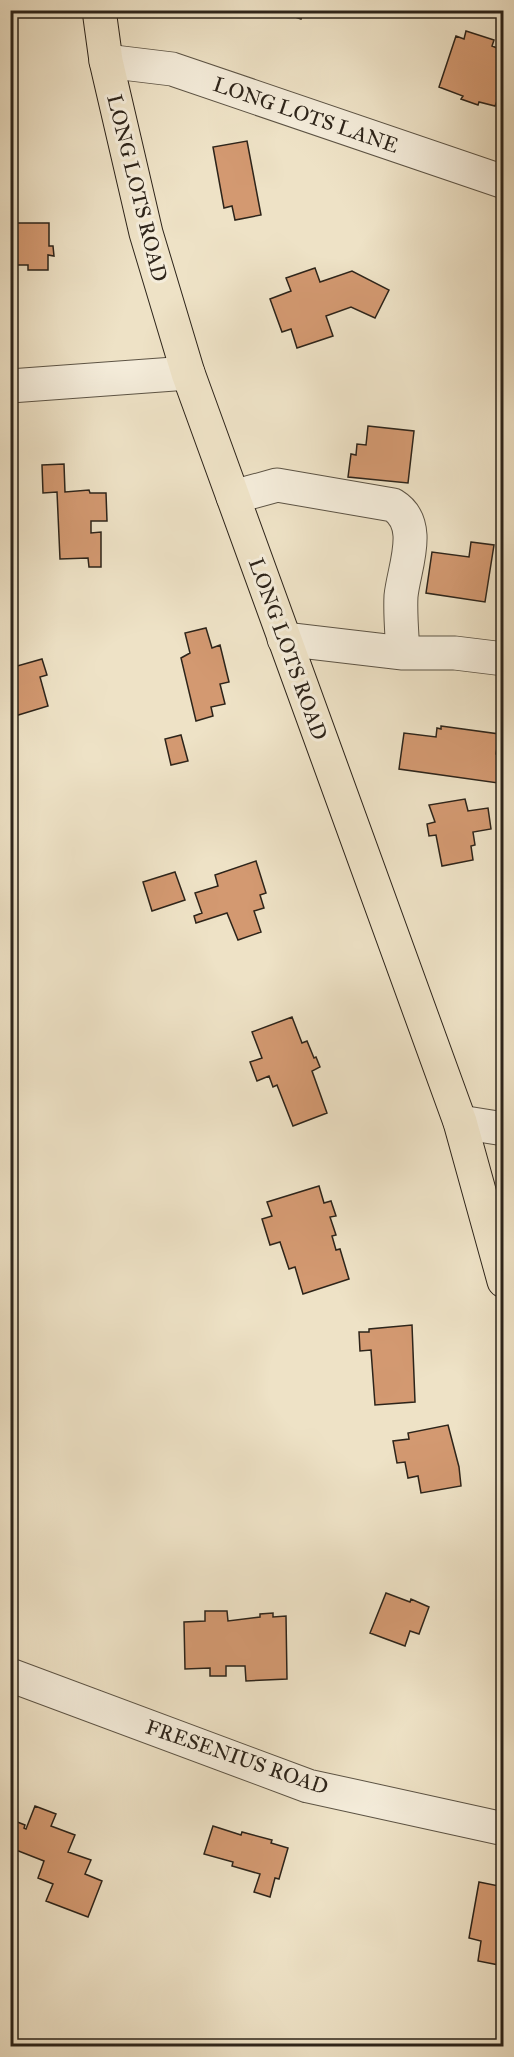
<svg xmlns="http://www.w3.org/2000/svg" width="514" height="2057" font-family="'IM FELL Great Primer',serif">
	<rect width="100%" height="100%" fill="#eee2c6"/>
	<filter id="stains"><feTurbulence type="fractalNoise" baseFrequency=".00333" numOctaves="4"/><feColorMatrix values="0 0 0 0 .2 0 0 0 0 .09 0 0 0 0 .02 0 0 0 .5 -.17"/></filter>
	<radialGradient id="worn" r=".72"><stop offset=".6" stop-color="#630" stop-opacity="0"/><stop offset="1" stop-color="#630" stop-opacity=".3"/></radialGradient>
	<path fill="#d39971" stroke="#2d241a" stroke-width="1.5" d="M263,10h41l-3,9 -23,-8 -1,5z
		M466,31l28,9 -2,6 10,4 -4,11 6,2v20l-9,23 -16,-4 -1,3 -17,-6 2,-3 -24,-9 17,-51 8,3z
		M247,141l14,74 -26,5 -3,-14 -8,2 -11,-61z
		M10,223h39v23h4l1,10 -6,-1v15h-20v-5h-18z
		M315,268l5,14 32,-11 37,19 -14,28 -24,-11 -25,9 7,20 -36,12 -6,-19 -9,3 -12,-33 21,-8 -5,-13z
		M368,426l46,5 -6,52 -60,-6 3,-23 5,1 1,-11 9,1z
		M64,464l1,28 24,-2 1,3h16l1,28h-16v12l10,-1v35h-12l-1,-9 -28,1 -3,-67 -14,1 -1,-28z
		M471,542l23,3 -9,57 -59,-9 6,-41 37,5z
		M206,628l6,20 8,-3 9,37 -9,2 5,20 -14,3 2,9 -17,5 -15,-63 9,-5 -5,-20z
		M42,659l5,16 -7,2 8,29 -33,10 -5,-17v-31z
		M441,726l58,8 -3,20 6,1 -4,28 -99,-14 5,-36 32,4 1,-9 4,1z
		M181,735l7,26 -17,4 -6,-26z
		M465,799l3,12 20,-3 3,21 -18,3 2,13 -4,1 2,14 -31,6 -6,-31 -7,1 -2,-12 8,-2 -6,-17z
		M256,861l10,32 -6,2 4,13 -10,3 7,21 -23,8 -11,-27 -31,10 -2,-7 8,-3 -7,-20 23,-7 -3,-11z
		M175,872l10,28 -33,11 -9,-29z
		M292,1017l10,26 5,-2 7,17 2,-1 4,10 -8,4 15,42 -34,13 -16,-41 -4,2 -4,-11 -12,5 -7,-19 12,-4 -10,-26z
		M319,1186l5,17 7,-2 5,15 -6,1 6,18 -4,1 4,14 4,-1 9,30 -46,15 -8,-27 -6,2 -9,-27 -10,3 -8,-26 10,-3 -5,-14z
		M412,1325l3,77 -40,3 -4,-55 -11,1 -1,-19h10v-3z
		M448,1425l11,42 2,19 -40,7 -3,-17 -10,2 -3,-16 -8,1 -4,-22 16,-2 -1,-6z
		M386,1593l24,9 1,-3 18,8 -10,27 -9,-3 -5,15 -35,-13z
		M205,1611h22l1,10 32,-4v-3l13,-1v4l13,-1 1,63 -41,2 -1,-15h-19v10h-16v-8l-25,1 -1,-47 21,-1z
		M35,1806l21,8 -5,12 24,9 -7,17 23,8 -6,14 17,7 -14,36 -42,-16 7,-17 -15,-6 6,-17 -28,-11 -4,11 -2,-1v-41l15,6 -1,3 2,1z
		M213,1826l28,9 1,-3 30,8 -1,3 17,5 -9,31 -4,-1 -5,19 -16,-5 6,-18 -28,-8 1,-4 -29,-8z
		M479,1882l25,5v79l-26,-5 3,-20 -12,-3z"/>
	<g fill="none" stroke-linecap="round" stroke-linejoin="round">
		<defs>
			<path id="minor" d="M106,61l66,8 332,113
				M10,386l178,-13
				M233,497l44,-12 116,20c31,19 11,62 8,91 -1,19 1,38 2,57
				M284,639l119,14h52l49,6
				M460,1122l44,7
				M10,1675l298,111 196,43"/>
			<path id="major" d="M99,10l7,51 40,172 42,140 272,749 44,159"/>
		</defs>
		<use href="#minor" stroke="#5d5445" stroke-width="35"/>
		<use href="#major" stroke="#2d241a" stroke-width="35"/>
		<use href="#minor" stroke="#f4ecda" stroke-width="33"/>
		<use href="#major" stroke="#eee2c6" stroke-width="33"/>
	</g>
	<g text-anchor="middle" stroke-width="6" stroke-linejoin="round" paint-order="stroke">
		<g font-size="21" fill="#2d241a" stroke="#f4ecda">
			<text transform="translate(306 115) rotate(19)" y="7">LONG LOTS LANE</text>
			<text transform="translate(137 188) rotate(76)" y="7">LONG LOTS ROAD</text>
			<text transform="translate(288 649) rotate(70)" y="7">LONG LOTS ROAD</text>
			<text transform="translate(237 1757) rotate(19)" y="7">FRESENIUS ROAD</text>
		</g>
	</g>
	<rect width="514" height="2057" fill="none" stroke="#eee2c6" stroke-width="36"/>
	<rect x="12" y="12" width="490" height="2033" fill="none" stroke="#2d241a" stroke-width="3"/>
	<rect x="18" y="18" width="478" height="2021" fill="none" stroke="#2d241a" stroke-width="1.5"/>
	<rect width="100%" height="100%" filter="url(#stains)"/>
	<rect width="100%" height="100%" fill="url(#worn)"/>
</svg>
